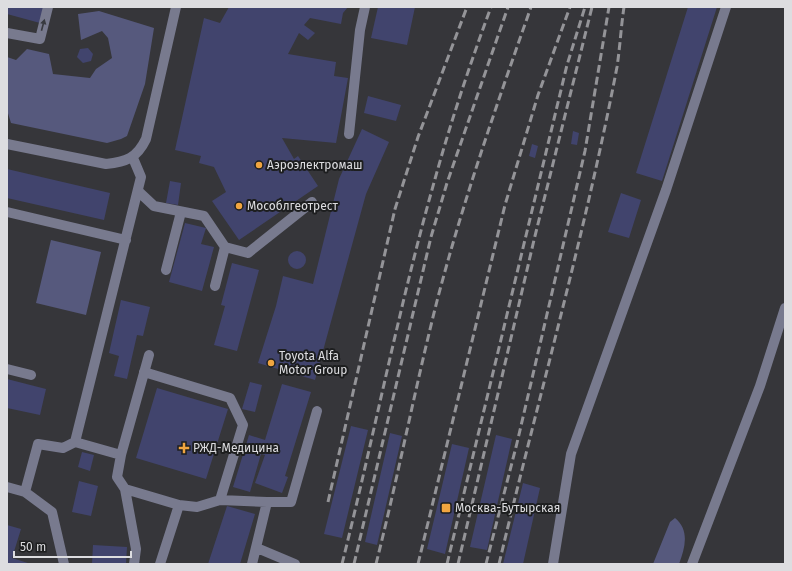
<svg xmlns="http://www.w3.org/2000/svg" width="792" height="571" font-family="'Fira Sans',sans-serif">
	<rect width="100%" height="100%" fill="#36363a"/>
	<path fill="#56597d" d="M99,11l55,17 -9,56 -18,52 -6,3 -14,4 -96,-20 -4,-13v-53l9,3 11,-11 22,5 4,20 37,4 6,-9 16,-11 -4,-20 -6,-7 -21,9 -3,-26z
		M51,240l50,12 -15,63 -50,-12z
		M675,518c15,12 10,30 4,46h-26l17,-42z"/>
	<path fill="#41446d" d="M7,7h37l-4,16 -33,-9z
		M229,7h119l-5,6 -2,11 -31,-6 -6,7 11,8 -7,7 -9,-7 -11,21 48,8 -2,14 14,2 -12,65 -54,-5 12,21 4,-3 20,30 -79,54 -27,-39 14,-9 -12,-25 -15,-4 2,-7 -26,-6 29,-132 16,5z
		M378,7h37l-8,38 -36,-7z
		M688,7h29l-55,174 -26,-8z
		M88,48l5,6 -2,7 -8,2 -6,-6 3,-8z
		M368,96l33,9 -5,16 -32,-8z
		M362,129l27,13 -23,52 -51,186 -57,-17 18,-57 7,-30 30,8 26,-105z
		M573,131l6,2 -2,12 -6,-1z
		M532,144l6,2 -3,12 -6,-2z
		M7,169l103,24 -6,27 -97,-22z
		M170,181l11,2 -3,22 -12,-2z
		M621,193l20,7 -12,38 -21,-6z
		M185,223l21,5 -5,16 13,3 -12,44 -33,-9z
		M288 260a9 9 0 1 1 18 0a9 9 0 1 1-18 0Z
		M232,263l27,7 -22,81 -23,-6 11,-39 -4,-1z
		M121,300l29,7 -7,29 -6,-1 -10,44 -13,-3 5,-20 -10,-3z
		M7,379l39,10 -6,26 -33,-7z
		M250,382l12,3 -7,27 -13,-3z
		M282,384l29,8 -26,84 3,1 -6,16 -27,-10 10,-28 -4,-1 -11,38 -17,-5 16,-52 16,5z
		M157,388l71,21 -22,70 -70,-21z
		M351,426l17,4 -26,108 -18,-4z
		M390,433l12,3 -25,109 -12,-3z
		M496,435l16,4 -25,111 -17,-3z
		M452,444l17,4 -24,106 -18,-5z
		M82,452l12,3 -4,16 -12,-4z
		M79,481l19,5 -7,30 -19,-4z
		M523,483l17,5 -17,76h-20z
		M227,506l28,8 -15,50h-32z
		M7,525l14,4 -9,29 19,6h-24z
		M93,545l34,2 -1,17h-34z"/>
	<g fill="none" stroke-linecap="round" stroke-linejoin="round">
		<path stroke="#787a8e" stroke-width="10" d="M7,33l33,6 8,-32
			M349,134l11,-104 5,-23
			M7,144l99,20c20,-2 31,-6 40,-25l30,-132
			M138,191l16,15 50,10 21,31 -10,39
			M7,212l119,28
			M225,247l23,6 64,-51
			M166,270l15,-58
			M7,369l24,6
			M144,372l86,26 13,27 -23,75
			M75,442l66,-265 -8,-19
			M121,455l28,-100
			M7,487l18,5 13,-48 25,4 12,-6 46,13 -4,22 8,12 54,16 -19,59
			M125,489l11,60 -2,15
			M25,492l27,20 12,52
			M267,502h24l26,-91
			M179,505l18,2 23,-7 47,2 -15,62
			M257,548l38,16
			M553,564l18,-110 95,-264 60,-183
			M692,564l68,-178 25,-78"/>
		<path stroke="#949498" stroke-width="3" stroke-dasharray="8 4" stroke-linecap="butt" d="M328,502l67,-293 23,-72 49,-130
			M342,564c32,-128 57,-258 93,-385 16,-58 35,-115 56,-172
			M354,564l77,-327 16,-54 61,-176
			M376,564c22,-87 39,-176 61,-263 26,-100 60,-197 94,-294
			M418,564l87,-359 33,-110 32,-88
			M447,564l120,-499 18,-58
			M458,564l76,-324 58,-233
			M486,564l31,-121 68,-292 24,-144
			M499,564c39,-165 86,-330 118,-497 3,-20 4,-40 7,-60"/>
	</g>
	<defs><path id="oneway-solid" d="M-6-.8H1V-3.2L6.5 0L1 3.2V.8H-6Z"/></defs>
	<use fill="#383a40" href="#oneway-solid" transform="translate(43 25) rotate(-75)"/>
	<g fill="#f1a540" stroke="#1d1e1f" stroke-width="1.5">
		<circle cx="259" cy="165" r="4"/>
		<circle cx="239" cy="206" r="4"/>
		<circle cx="271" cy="363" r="4"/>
		<path d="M182 442h4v4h4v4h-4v4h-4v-4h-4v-4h4z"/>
		<rect x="441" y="503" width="10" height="10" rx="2"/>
	</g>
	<g text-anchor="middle" stroke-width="4" stroke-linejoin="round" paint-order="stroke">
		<g font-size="12" fill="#dddde0" stroke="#1d1e1f" text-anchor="start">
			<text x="267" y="169">Аэроэлектромаш</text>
			<text x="247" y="210">Мособлгеотрест</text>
			<text x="279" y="360">Toyota Alfa<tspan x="279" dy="14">Motor Group</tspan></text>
			<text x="193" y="452">РЖД-Медицина</text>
			<text x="455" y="512">Москва-Бутырская</text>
		</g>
	</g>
	<rect width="792" height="571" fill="none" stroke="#dddde0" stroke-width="16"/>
	<path d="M14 551v6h117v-6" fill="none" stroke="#dddde0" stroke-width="2"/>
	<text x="20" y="551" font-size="12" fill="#dddde0" stroke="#1d1e1f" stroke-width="3" paint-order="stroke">50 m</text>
</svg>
